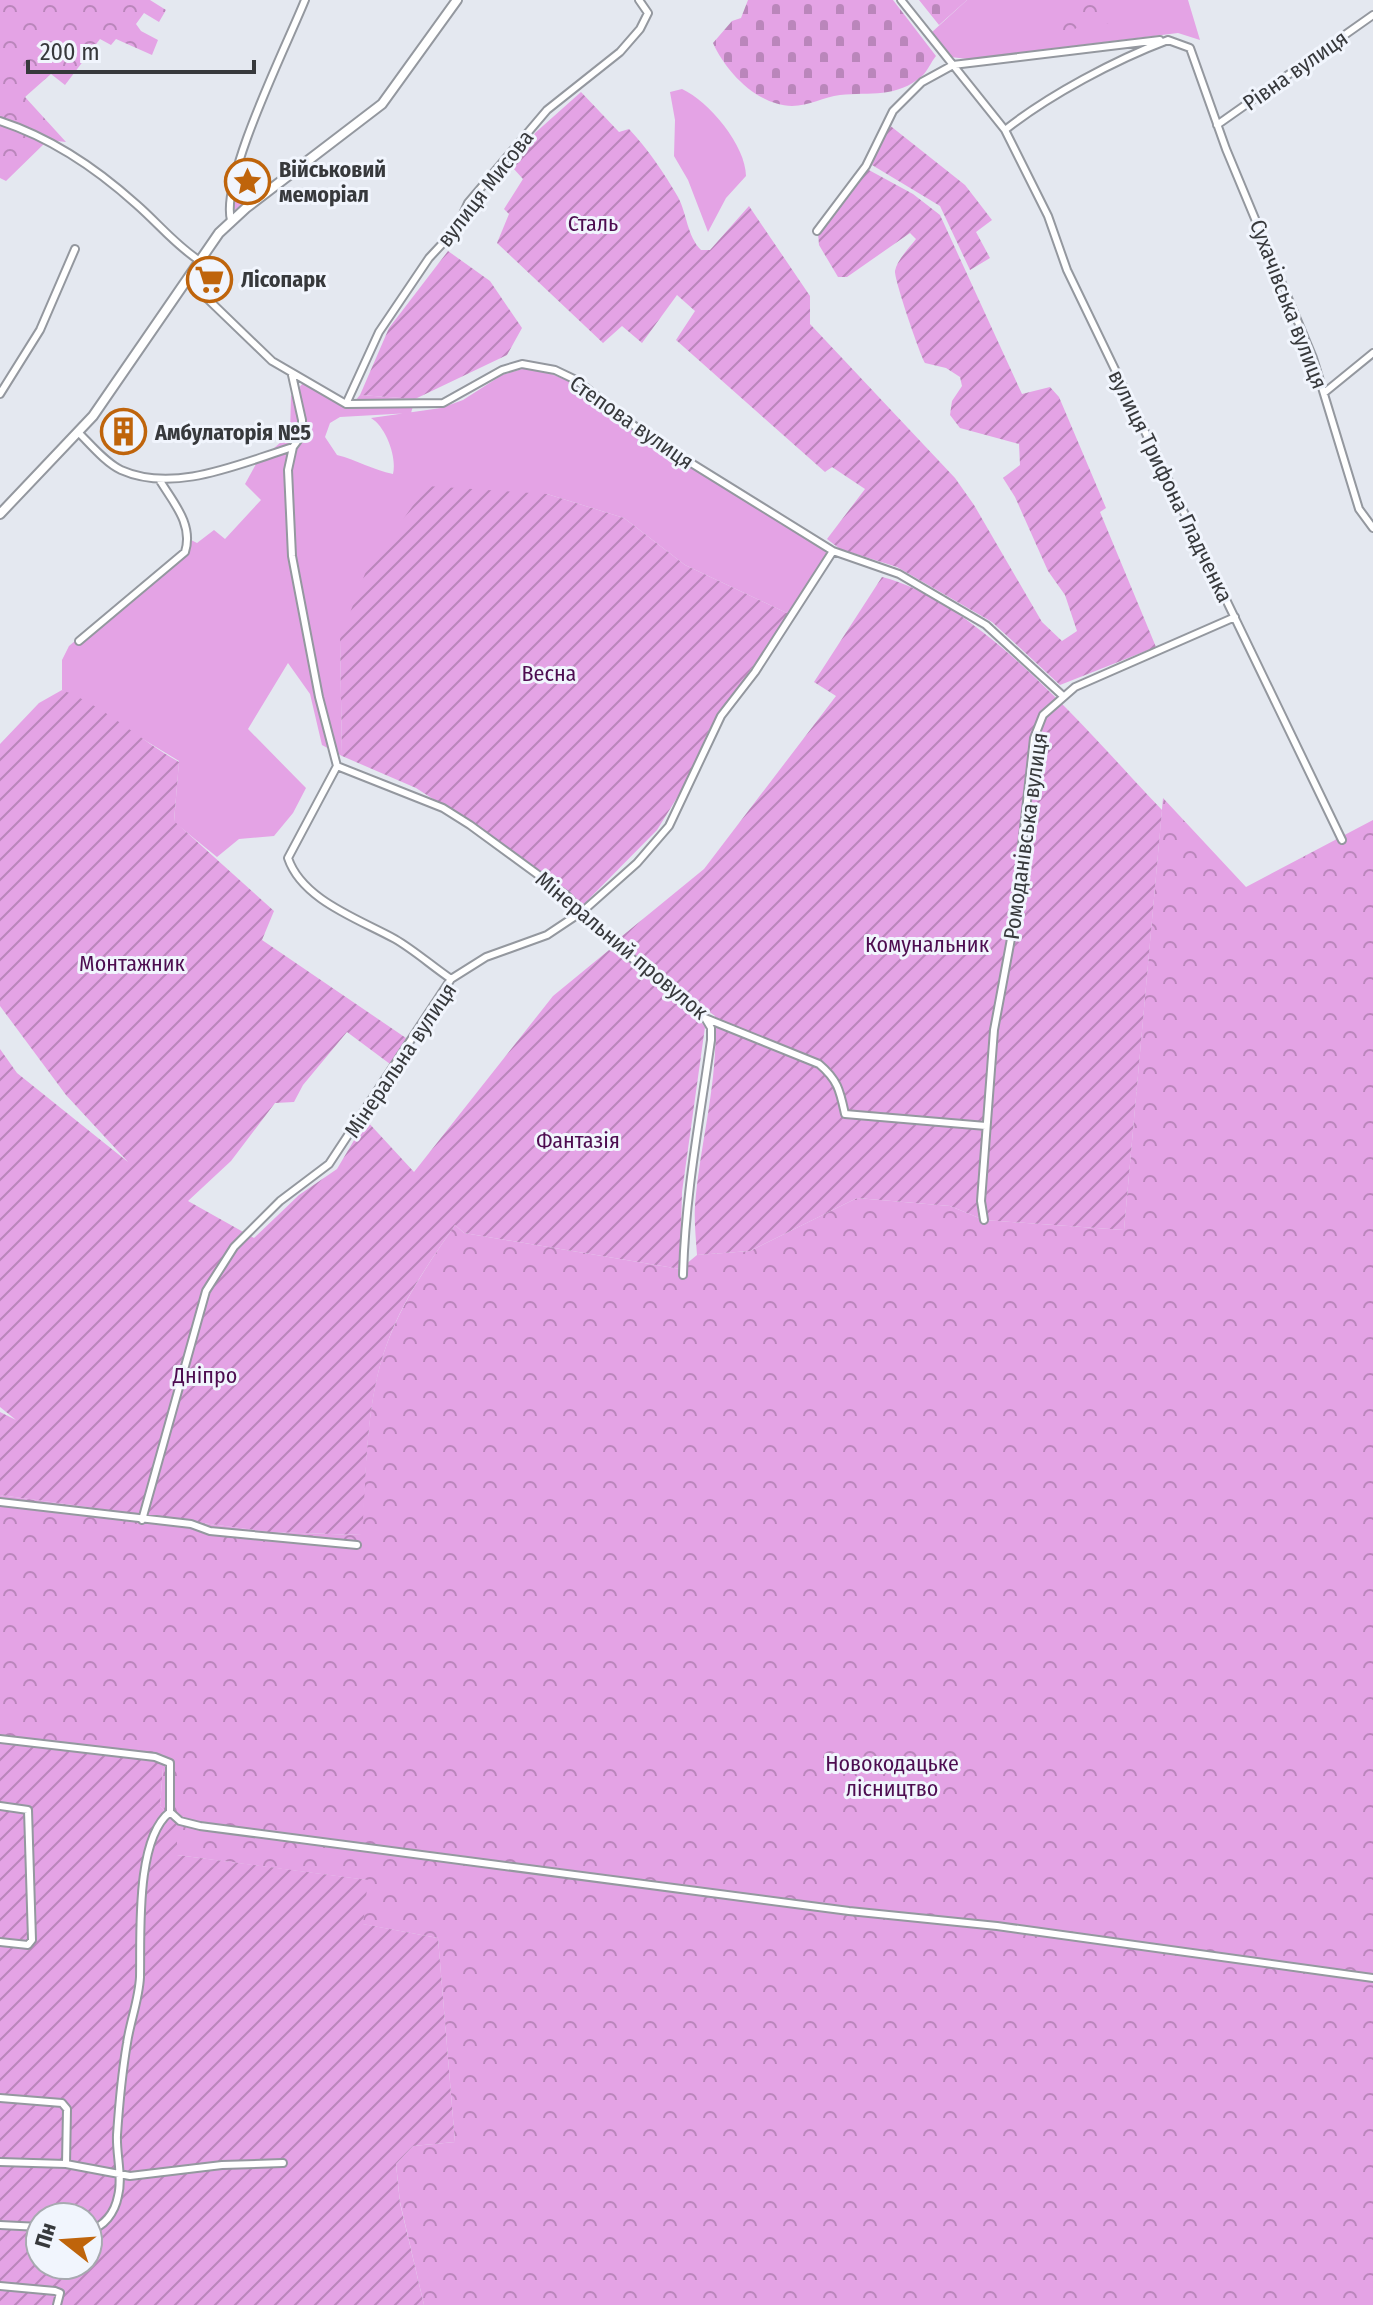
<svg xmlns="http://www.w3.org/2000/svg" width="1373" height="2305" font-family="'Fira Sans Condensed',sans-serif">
	<defs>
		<pattern id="forest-crowns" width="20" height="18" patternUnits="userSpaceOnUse" patternTransform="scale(2)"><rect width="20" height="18" fill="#e4a3e5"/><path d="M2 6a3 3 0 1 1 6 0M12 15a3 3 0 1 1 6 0" fill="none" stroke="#ba86bb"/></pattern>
		<pattern id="cemetery-stones" width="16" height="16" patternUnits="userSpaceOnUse" patternTransform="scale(2)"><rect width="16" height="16" fill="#e4a3e5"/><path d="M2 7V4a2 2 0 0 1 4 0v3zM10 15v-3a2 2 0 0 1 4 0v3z" fill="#ba86bb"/></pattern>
		<pattern id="garden-furrows" width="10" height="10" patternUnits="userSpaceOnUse" patternTransform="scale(2)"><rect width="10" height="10" fill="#e4a3e5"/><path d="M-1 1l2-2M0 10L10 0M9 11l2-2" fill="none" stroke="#ba86bb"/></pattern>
	</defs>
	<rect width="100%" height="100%" fill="#e4e8f0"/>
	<path fill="#e4a3e5" d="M967,0h221l12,40 -22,-7 -210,26 -18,-2 -19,-24z
		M682,89c27,12 64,57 64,87l-20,22 -18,34 -20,-52 -14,-24 1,-36 -5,-28z
		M242,168l24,17 -31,25 -4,-7z
		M532,366l41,17 72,56 184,113 -40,62 -104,-49 -61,-47 -77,-24 -207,145 2,117 -20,-11 -12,-51 -22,-31 -40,66 58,59 -13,25 -19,23 -35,3 -22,18 -43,-35 5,-61 -117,-71v-30l7,-14 111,-94 9,-13 8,4 17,-13 11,9 36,-39 -16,-16 11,-20 34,-30 1,-38 13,-14 45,26 11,-13 55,4 -4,14 -71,4 -10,6 -5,14 12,18c20,5 36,15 56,19 4,-17 -7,-47 -22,-56l70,-10 22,-8 39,-25z"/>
	<path fill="url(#forest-crowns)" d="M0,0h150l16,10 -7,12 -15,-9 -8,11 5,7 17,9 -6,15 -36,-16 -5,6 -11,-6 -35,46 -14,-11 -26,23 41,45 -18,-2 -42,41 -6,-3z
		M1061,0h55l8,18 -28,9 -2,-11h-4l-23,20 -13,-1z
		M1163,798l83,89 127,-67v1485h-949l-24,-103 -4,-38 17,-18 42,-4 -17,-204 -76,-14 5,-44 -190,-25v-33l-17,-16 4,-51 -164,-17v-243l268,37 93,3c6,-63 4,-135 27,-194 16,-42 42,-80 67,-116l9,8 216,36 17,-14 53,-4 107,-53 93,8 34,14 140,10z"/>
	<path fill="url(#cemetery-stones)" d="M748,0h145l43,56c-5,6 -9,16 -14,20 -25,22 -52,16 -82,19 -16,2 -31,11 -48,11 -35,-1 -66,-34 -79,-63l19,-22 9,-3z
		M919,0h48l-28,25z"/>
	<path fill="url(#garden-furrows)" fill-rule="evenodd" d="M581,92l38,40 10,-3c19,20 35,44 49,68 9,17 9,39 23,53h9l39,-44 61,90v28l145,154 19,27 68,117 20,19 15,-10 -12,-36 -17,-24 -33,-74 -12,-19 17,-13 -1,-21 -59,-16 -10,-13 2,-14 10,-15 -2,-9 -14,-9 -21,-5c-6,-11 -31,-84 -30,-92 2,-11 14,-23 21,-32l-6,-6 -63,44h-9l-19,-32 -1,-12 49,-64 46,25 27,21 82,179 28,-7 9,10 47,111 -6,4 56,135 -96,38 -68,-63 -95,-55 -57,-18 -13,-10 38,-50 -33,-22 -7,5 -149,-132 19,-29 -18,-16 -35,48 -20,-17 -19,17 -106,-100 12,-29 -5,-5 19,-30 -10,-11 22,-35z
		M888,124l77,61 27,35 -16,12 14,26 -20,12 -30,-64 -68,-41z
		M448,251l42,30 32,47 -15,27 -92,44 -55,-4 29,-67z
		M427,486l120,8 77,24 61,47 104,49 -80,116 -26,58 -26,42 -74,75 -77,-59 -90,-58 -74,-32 -2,-117 26,-68z
		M882,577c99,25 210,160 280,233l-38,420 -140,-10 -34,-14 -93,-8 -107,53 -53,4c-1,-16 -3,-33 -2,-49 5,-64 24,-126 20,-190l-99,-75 88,-72 132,-173 -22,-14z
		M62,690c44,17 76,49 117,72l-5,59 100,90 -12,29 144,98 -16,26 -43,-32 -44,53 -9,17 -19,1 -44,58 -43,40 66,37 45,-43 38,-26 29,-49 48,52 139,-176 56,-46c36,19 70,44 96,77l-23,165 -2,77 -216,-36 -9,-8c-25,36 -52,75 -67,116 -23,60 -21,131 -26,194l-94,-3 -268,-37v-83l16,8 -16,-13v-358l17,24 111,89 -62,-67 -66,-89v-262l39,-41z
		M0,1738l164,17 -4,51 17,16v33l191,25 -5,44 75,14 17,204 -42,4 -17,18 4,39 24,102h-424zM40,2217h48v48h-48z"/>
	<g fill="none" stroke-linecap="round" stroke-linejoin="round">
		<defs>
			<path id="minor" d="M901,0l104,130 43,86 19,54 275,570
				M0,121c52,17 95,46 136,83 22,19 39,41 64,57
				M1217,125l156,-110
				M1005,130c44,-35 110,-70 163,-90l22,8 36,101 87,209 46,151 14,19
				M231,220c-11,-41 56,-175 74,-220
				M817,231l49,-65 27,-55 29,-29 31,-17 207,-25
				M188,280l84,81 74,43 97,-1 59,-33 20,-6 33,6 21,10 70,55 187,116 66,23 87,51 77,71
				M292,375l10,45v15l-9,12 -5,23 4,86 27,141 18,69 -49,92c14,42 71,61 107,81 19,11 37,27 56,40
				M1324,393l49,-40
				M0,394l40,-64 35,-81
				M346,404l33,-72 50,-74 27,-29 12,-26 79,-93 73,-58 20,-23 8,-16 -9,-13
				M79,433c12,12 27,30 42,37 54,24 120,-7 172,-23
				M79,641l106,-89c9,-28 -13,-51 -26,-73
				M337,766l106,42 27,17 97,71 40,42 98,80 114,46c19,16 21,27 26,50l141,12
				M984,1220l-3,-19 13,-171 19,-102 21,-190 9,-23 32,-28 160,-70
				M683,1275c2,-79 17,-157 28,-235v-12l-6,-10
				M0,1502l191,22 19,7 147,14
				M142,1520l64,-229 28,-44 46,-46 49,-37 122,-185 35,-22 61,-22 36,-24 54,-48 32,-37 52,-110 34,-44 78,-121
				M0,1739l155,18 15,6v49l10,9 20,5 649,85 148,15 376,52
				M0,1806l28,4 4,130 -4,5 -28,-3
				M0,2098l62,5 5,6 -1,55
				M0,2162l66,2 64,12 92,-11 61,-2
				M0,2225l40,2
				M88,2230c16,-2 27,-18 30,-34 5,-18 -2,-42 -1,-61 2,-30 5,-62 10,-92 3,-21 12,-44 13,-66 1,-41 -5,-138 30,-165
				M0,2286l55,5 5,2 -3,12"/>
			<path id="tertiary" d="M0,514l93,-98 126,-183 27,-25 136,-104 75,-104"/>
		</defs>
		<use href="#minor" stroke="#94989f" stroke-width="10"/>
		<use href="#tertiary" stroke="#94989f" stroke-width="12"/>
		<use href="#minor" stroke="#fff" stroke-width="6"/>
		<use href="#tertiary" stroke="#fff" stroke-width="8"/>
	</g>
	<defs>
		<symbol id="sight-ring" viewBox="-11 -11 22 22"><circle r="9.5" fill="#f1f5fd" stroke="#bf640b" stroke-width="1.5"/><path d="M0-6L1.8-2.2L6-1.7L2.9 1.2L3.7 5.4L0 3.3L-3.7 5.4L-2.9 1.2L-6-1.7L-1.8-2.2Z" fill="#bf640b"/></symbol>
		<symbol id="supermarket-ring" viewBox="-11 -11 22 22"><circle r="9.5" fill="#f1f5fd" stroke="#bf640b" stroke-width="1.5"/><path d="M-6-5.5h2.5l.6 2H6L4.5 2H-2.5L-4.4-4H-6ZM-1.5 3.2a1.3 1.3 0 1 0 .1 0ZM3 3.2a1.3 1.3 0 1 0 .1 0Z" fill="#bf640b"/></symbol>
		<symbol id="building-ring" viewBox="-11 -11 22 22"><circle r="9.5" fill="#f1f5fd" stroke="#bf640b" stroke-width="1.5"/><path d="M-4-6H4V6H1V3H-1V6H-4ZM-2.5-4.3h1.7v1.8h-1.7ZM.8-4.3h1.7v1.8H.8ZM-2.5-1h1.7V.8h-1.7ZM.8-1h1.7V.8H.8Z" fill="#bf640b"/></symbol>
	</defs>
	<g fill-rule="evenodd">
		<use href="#sight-ring" x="222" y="156" width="51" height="51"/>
		<use href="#supermarket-ring" x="184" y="254" width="51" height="51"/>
		<use href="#building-ring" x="98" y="406" width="51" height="51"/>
	</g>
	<g text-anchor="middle" stroke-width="6" stroke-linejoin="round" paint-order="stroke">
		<g font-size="22" fill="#37393c" stroke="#f1f5fd">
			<text transform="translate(1295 70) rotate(-35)" y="8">Рівна вулиця</text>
			<text transform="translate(485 188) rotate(-52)" y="8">вулиця Мисова</text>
			<text transform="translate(1289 304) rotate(69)" y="8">Сухачівська вулиця</text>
			<text transform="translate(632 422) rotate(35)" y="8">Степова вулиця</text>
			<text transform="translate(1171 486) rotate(64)" y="8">вулиця Трифона Гладченка</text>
			<text transform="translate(1025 836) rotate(-82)" y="8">Ромоданівська вулиця</text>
			<text transform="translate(622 945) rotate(40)" y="8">Мінеральний провулок</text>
			<text transform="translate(400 1060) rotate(-56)" y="8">Мінеральна вулиця</text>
		</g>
		<g font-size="22" font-weight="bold" fill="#37393c" stroke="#f1f5fd" text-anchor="start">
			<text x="279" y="177">Військовий<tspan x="279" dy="25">меморіал</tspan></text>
			<text x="241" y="287">Лісопарк</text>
			<text x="155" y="440">Амбулаторія №5</text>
		</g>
		<g font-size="22" fill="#4d0c50" stroke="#f1f5fd">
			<text x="593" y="231">Сталь</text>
			<text x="549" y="681">Весна</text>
			<text x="927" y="952">Комунальник</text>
			<text x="132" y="971">Монтажник</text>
			<text x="578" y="1148">Фантазія</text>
			<text x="205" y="1383">Дніпро</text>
			<text x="892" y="1771">Новокодацьке<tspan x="892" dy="25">лісництво</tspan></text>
		</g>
	</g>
	<g transform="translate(64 2241) rotate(287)"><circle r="38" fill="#f1f5fd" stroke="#a7aab0" stroke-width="2"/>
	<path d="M0-6L14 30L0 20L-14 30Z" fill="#bf640b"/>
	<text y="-12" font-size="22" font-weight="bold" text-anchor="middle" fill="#37393c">Пн</text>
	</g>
	<path d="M28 60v12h226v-12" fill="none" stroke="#37393c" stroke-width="4"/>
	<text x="40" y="60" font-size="24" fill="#37393c" stroke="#f1f5fd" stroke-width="6" paint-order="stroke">200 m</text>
</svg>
